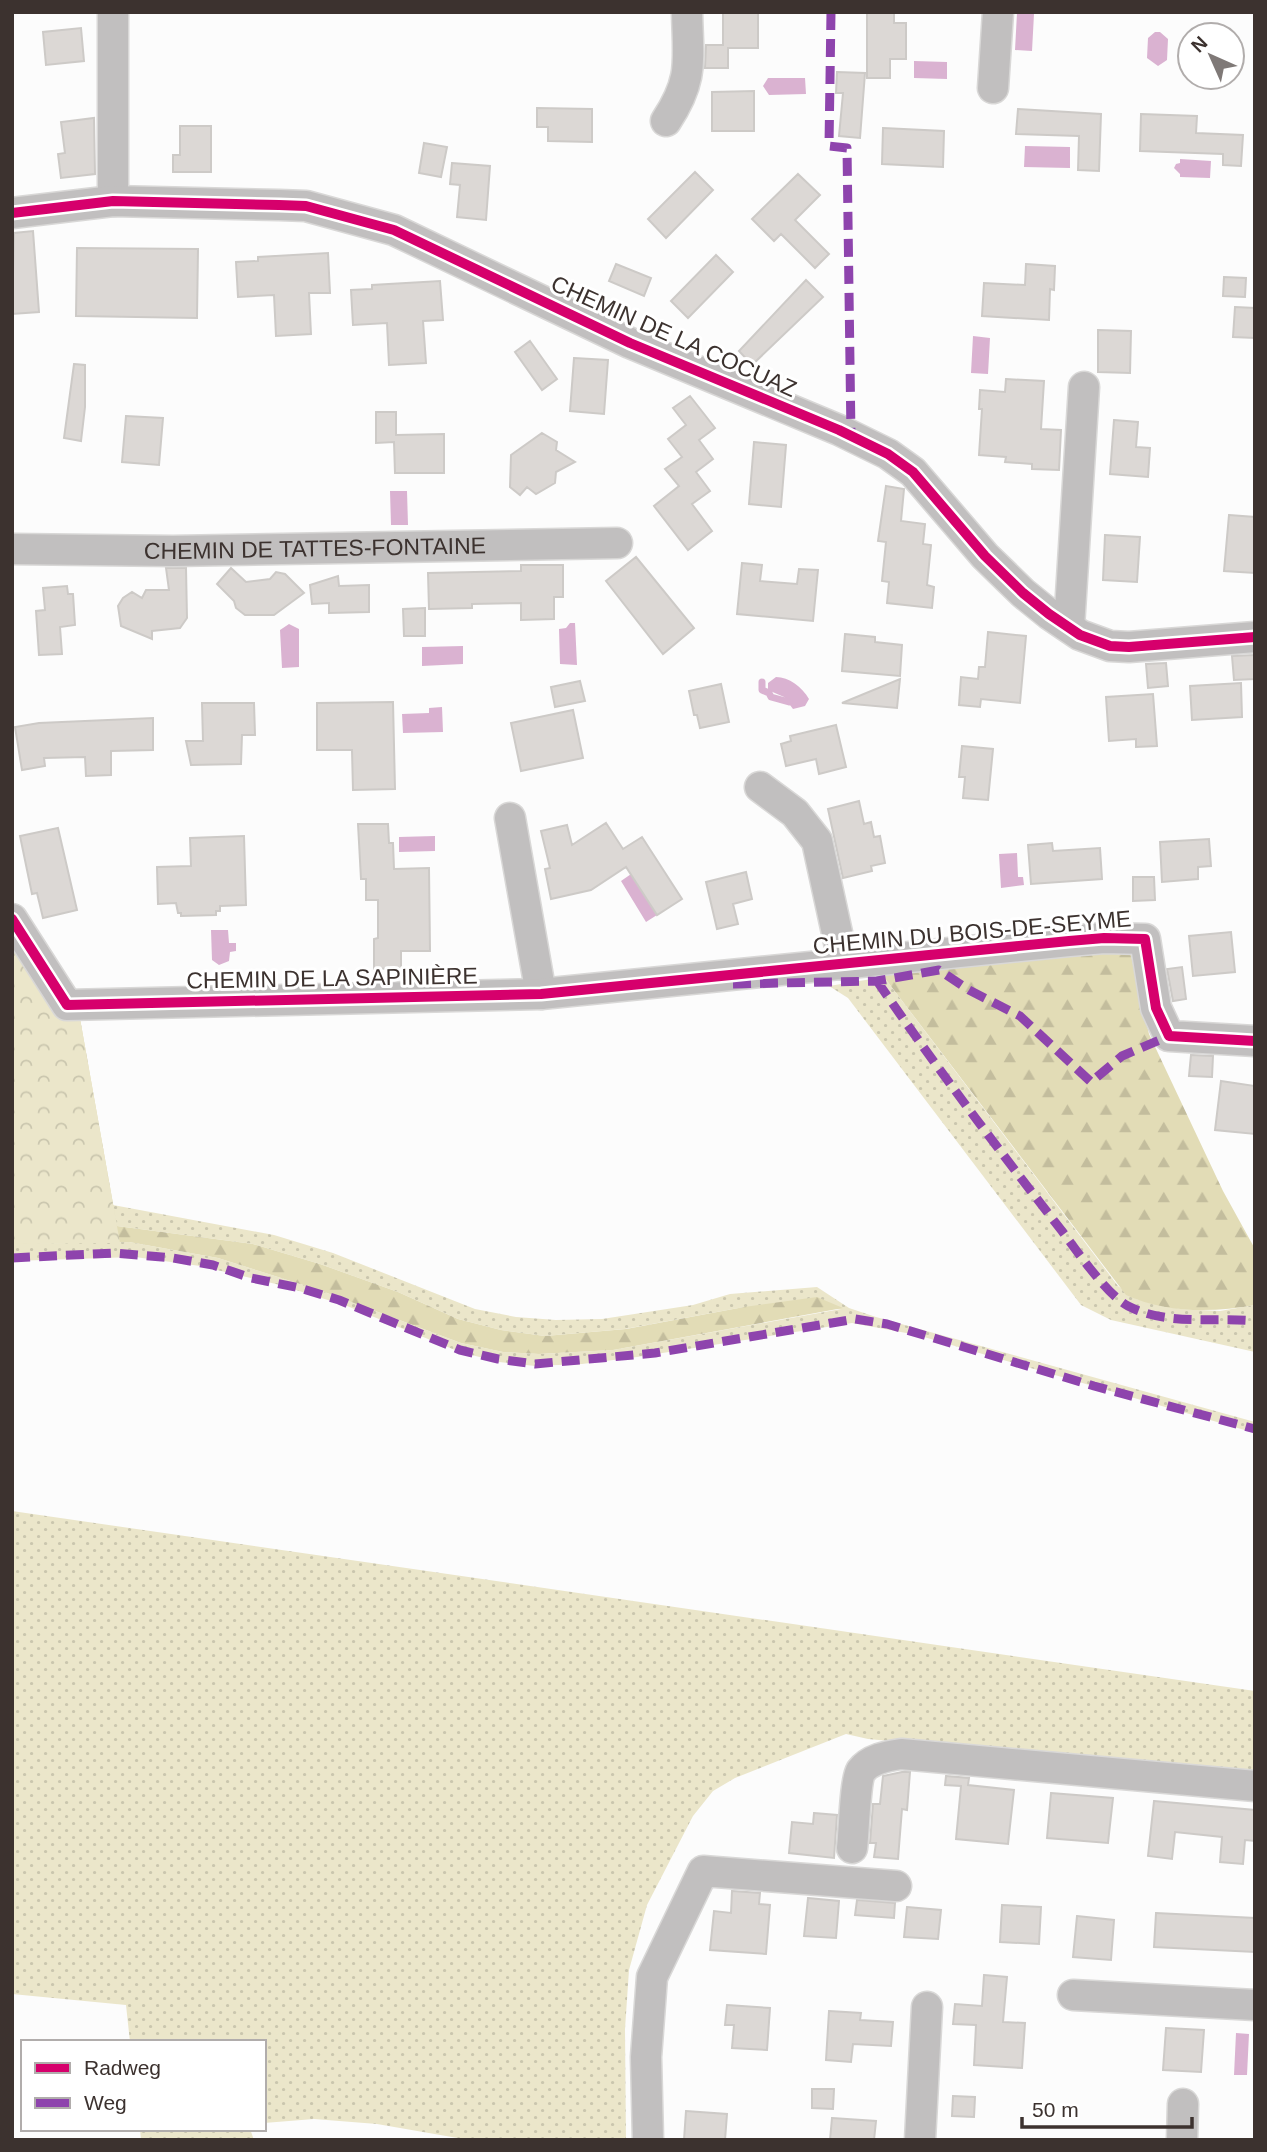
<svg xmlns="http://www.w3.org/2000/svg" width="1267" height="2152" font-family="Arial,sans-serif">
	<defs>
		<pattern id="grass-dots" width="8" height="8" patternUnits="userSpaceOnUse" patternTransform="scale(1.75)"><rect width="8" height="8" fill="#ebe6ca"/><path d="M2 2h.1M6 6h.1" fill="none" stroke="#cac6ae" stroke-width="1.8" stroke-linecap="round"/></pattern>
		<pattern id="forest-firs" width="22" height="20" patternUnits="userSpaceOnUse" patternTransform="scale(1.75)"><rect width="22" height="20" fill="#e2dcb6"/><path d="M5 1l3.5 6h-7zM16 11l3.5 6h-7z" fill="#c3bd9d"/></pattern>
		<pattern id="park-crowns" width="20" height="18" patternUnits="userSpaceOnUse" patternTransform="scale(1.75)"><rect width="20" height="18" fill="#ebe6ca"/><path d="M2 6a3 3 0 1 1 6 0M12 15a3 3 0 1 1 6 0" fill="none" stroke="#cac6ae"/></pattern>
	</defs>
	<rect width="100%" height="100%" fill="#fcfcfc"/>
	<path fill="url(#grass-dots)" d="M884,977l234,309 18,13 45,10 39,2 35,-6v47l-144,-32 -30,-15 -233,-307 -19,-12z
		M113,1205l161,30 59,18 142,56 41,8 40,3 46,-1 91,-14 37,-11 87,-7 32,21 27,9 379,105v11l-338,-98 -65,-12 -215,34 -55,7 -47,2 -36,-4 -39,-10 -113,-46 -67,-21 -80,-19 -65,-9 -123,4v-17l117,-2 89,16 101,32 142,53 42,9 36,2 74,-4 228,-41 -97,-2 -119,22 -80,7 -44,-6 -43,-11 -60,-27 -78,-28 -67,-20 -136,-18z
		M12,1511l1243,180v84l-387,-36 -22,-5 -111,44 -22,13 -20,25 -46,89 -18,65 -4,59 1,111h-157l-92,-16 -63,-5 -50,4v-81h-134l-4,-37 -114,-11z
		M140,2129h110l4,11h-113z"/>
	<path fill="url(#forest-firs)" d="M12,943l47,75 20,-5 38,213 136,18 67,20 78,28 60,27 43,11 44,6 81,-7 118,-22 73,-10 26,11 -230,42 -74,4 -36,-2 -42,-9 -142,-53 -101,-32 -89,-16 -117,2z
		M1066,949l64,2 19,83 74,157 32,58v56c-43,8 -89,8 -129,-10l-242,-318 -3,-10z"/>
	<path fill="url(#park-crowns)" d="M12,943l47,75 20,-5 41,230 -108,1z"/>
	<path fill="#dab2d1" d="M1017,13l17,1 -2,37 -17,-1z
		M1155,32h5l8,7 -1,21 -9,6 -11,-8 1,-20z
		M914,61l33,1v17l-33,-1z
		M768,78h37l1,16 -37,1 -6,-9z
		M1025,146l45,1v21l-46,-1z
		M1180,159l31,2 -1,17 -30,-1v-3l-6,-6 2,-4 4,-1z
		M973,336l17,2 -2,36 -17,-1z
		M390,491h17l1,34h-17z
		M570,623h5l2,42 -17,-1 -1,-35 7,-1z
		M289,624l10,5v38l-17,1 -2,-38z
		M463,646v18l-41,2v-19z
		M776,677c13,0 26,10 33,22l-4,7 -12,3 -9,-12 -16,-7v-7z
		M442,707l1,25 -40,1 -1,-19 27,-1v-5z
		M435,836v15l-36,1v-15z
		M1017,853l1,24h5l1,8 -23,3 -2,-34z
		M634,872l9,21 14,22 -11,7 -25,-41z
		M211,930h17l1,13h7v8l-6,1 -1,9 -10,4 -7,-5z
		M1236,2033l13,1 -2,41h-13z"/>
	<g fill="none" stroke-linecap="round" stroke-linejoin="round">
		<path stroke="#dab2d1" stroke-width="7" d="M762,682v8l7,3 2,4 18,5"/>
	</g>
	<path fill="#dcd8d5" stroke="#cdcac7" stroke-width="2" d="M723,12h35v36h-30v20h-23l1,-23h17z
		M867,12h27v11h12v36h-16v19h-23z
		M81,28l3,33 -38,4 -3,-33z
		M837,72l28,1 -5,65 -21,-2 4,-43h-7z
		M754,91v40h-42v-39z
		M537,108l55,1v33l-44,-1v-14h-11z
		M1018,109l83,5 -2,57 -21,-1 1,-34 -63,-2z
		M1141,114l56,2 -1,17 47,2 -2,31 -18,-1v-11l-83,-3z
		M94,118l1,56 -34,4 -3,-24 7,-1 -4,-31z
		M180,126h31v46h-38v-17h7z
		M883,128l61,3 -1,36 -61,-3z
		M424,143l23,4 -6,30 -22,-4z
		M452,163l38,3 -4,54 -29,-3 3,-32 -10,-1z
		M695,172l18,18 -47,48 -18,-19z
		M798,174l22,21 -25,25 34,34 -14,14 -34,-34 -7,7 -22,-22z
		M33,231l6,81 -27,2 2,-81z
		M77,248l121,1 -1,69 -121,-2z
		M328,253l2,40h-21l2,41 -35,2 -2,-41 -36,2 -2,-35 22,-1v-4z
		M716,255l17,17 -45,46 -17,-17z
		M616,264l35,14 -7,18 -35,-15z
		M1026,264l29,2 -1,24 -4,-1 -1,31 -67,-4 2,-33 41,2z
		M1224,277l22,1 -1,19 -22,-1z
		M806,280l17,17 -71,68 -13,-14z
		M440,281l3,39 -20,1 3,42 -37,2 -2,-42 -34,2 -2,-35 21,-1v-4z
		M1235,307l20,1v30l-22,-1z
		M1098,330l33,1 -1,42 -32,-1z
		M530,341l27,38 -15,11 -27,-38z
		M574,358l34,2 -4,54 -34,-3z
		M74,364l11,1v42l-4,34 -17,-3z
		M1006,379l38,2 -3,48 20,1 -2,40 -27,-1v-5l-27,-2 1,-5 -27,-2 3,-46h-3l1,-19 25,2z
		M690,396l25,32 -16,12 14,19 -17,13 14,19 -18,13 20,27 -24,19 -34,-44 25,-20 -14,-17 17,-12 -14,-18 18,-14 -13,-17z
		M376,412h20v23l48,-1v39h-49l-1,-31 -18,1z
		M126,416l37,2 -4,47 -37,-3z
		M1114,420l24,2 -2,25 14,1 -2,29 -38,-3z
		M542,433l15,9 -1,8 19,12 -19,10 -1,11 -19,11 -9,-7 -7,8 -10,-8 1,-32z
		M754,442l32,3 -5,62 -32,-3z
		M886,486l18,3 -3,32 24,3 -2,20 8,1 -4,40 7,2 -2,21 -45,-5 2,-21 -7,-1 4,-39 -8,-1z
		M1229,515l26,2v56l-31,-2z
		M1105,535l35,2 -3,45 -34,-2z
		M636,557l58,71 -31,26 -57,-73z
		M742,563l20,2 -2,16 37,3 2,-15 19,1 -5,51 -76,-7z
		M521,565h42v32h-9v22l-33,1v-17l-49,1v4l-43,1 -1,-36 93,-2z
		M166,568h20l1,50 -7,10 -28,3v8l-31,-13 -3,-20 5,-8 9,-6 10,6 4,-8h23z
		M231,568l15,14 24,-3 6,-7 9,2 19,19 -30,22h-29l-9,-7 -2,-7 -17,-17z
		M338,576l1,10 30,-1v27l-40,1v-10l-17,1 -2,-19z
		M67,586l1,8h5l2,31 -15,2 2,27 -23,1 -3,-44 9,-1 -2,-22z
		M425,608v28h-21l-1,-27z
		M988,632l38,4 -6,67 -39,-4 -1,8 -21,-2 2,-28 17,2 1,-12h6z
		M845,634l30,3v5l27,3 -2,31 -58,-5z
		M1255,655v24l-21,1 -2,-24z
		M1166,663l2,23 -20,2 -2,-24z
		M900,679l-3,29 -55,-5z
		M580,681l5,20 -30,6 -4,-20z
		M1241,683l1,34 -50,3 -2,-34z
		M721,684l8,38 -29,6 -3,-13h-3l-5,-24z
		M1153,694l4,52 -21,1v-8l-27,2 -3,-44z
		M393,702l2,87 -42,1 -1,-40h-35v-47z
		M202,703h52l1,32h-13l-1,29 -50,1 -5,-24h17z
		M573,710l10,48 -62,13 -10,-48z
		M153,718v32l-42,1v24l-25,1 -1,-19 -41,1 1,8 -23,4 -7,-43 24,-4z
		M836,725l10,42 -27,7 -3,-15 -30,7 -5,-22 10,-3 -1,-5z
		M962,746l31,3 -5,51 -25,-2 2,-21h-6z
		M859,801l5,23 7,-2 3,15 6,-1 5,27 -14,3 1,5 -29,7 -15,-69z
		M606,823l17,26 19,-12 40,62 -25,16 -31,-48 -35,23 -40,9 -6,-30 5,-1 -9,-37 26,-6 5,20z
		M358,824h30l1,19h4l1,26 35,-1 1,83h-29v17l-27,1v-30l4,-1v-38h-12v-21h-5z
		M58,828l19,82 -34,8 -6,-25 -5,1 -12,-58z
		M244,836l2,69 -26,1v5h-4v4l-35,1v-3h-3l-2,-10 -18,1 -1,-37 34,-1 -1,-28z
		M1209,839l2,27 -13,1v12l-36,3 -2,-40z
		M1052,843l1,8 47,-3 2,31 -71,5 -3,-39z
		M746,872l6,27 -19,5 5,20 -21,5 -11,-47z
		M1133,877h21l1,23 -22,1z
		M1231,932l4,40 -42,4 -4,-40z
		M1182,967l4,32 -13,2 -6,-32z
		M1191,1055l22,1 -1,21 -23,-1z
		M1221,1081l34,5v48l-40,-4z
		M902,1772h8l-3,38 -5,-1 -4,50 -24,-2 2,-14h-6l3,-39h7l3,-28z
		M946,1776l23,2 -1,7 46,5 -6,54 -52,-5 5,-53 -16,-1z
		M1051,1793l62,5 -5,45 -61,-5z
		M1154,1801l101,9v31l-10,-1 -2,24 -23,-2 2,-25 -47,-5 -3,27 -24,-3z
		M814,1813l23,2 -3,43 -45,-5 3,-31 21,2z
		M732,1891l28,2 -1,11 11,1 -4,49 -56,-4 4,-39 17,2z
		M808,1898l31,3 -3,37 -32,-2z
		M857,1900l38,3 -1,15 -39,-3z
		M1002,1905l39,2 -2,37 -39,-2z
		M907,1907l34,3 -3,29 -34,-2z
		M1156,1913l99,5v34l-101,-5z
		M1077,1916l37,4 -3,40 -38,-3z
		M984,1975l23,2 -4,45 22,1 -3,45 -48,-3 2,-40 -23,-1 2,-20 27,2z
		M727,2005l43,3 -3,42 -35,-2 2,-23h-9z
		M829,2011l32,2 -1,7 33,2 -2,24 -38,-2 -2,18 -25,-2z
		M1166,2028l38,2 -3,42 -38,-2z
		M812,2089h22l-1,20 -21,-1z
		M953,2096l22,1 -1,20 -22,-1z
		M686,2111l41,3 -2,26h-41z
		M832,2118l44,3 -2,19h-44z"/>
	<g fill="none" stroke-linecap="round" stroke-linejoin="round">
		<defs>
			<g id="minor">
				<path d="M993,88l5,-76"/>
				<path d="M666,121c28,-42 22,-61 21,-109"/>
				<path d="M113,201v-189"/>
				<path d="M12,213l101,-12 166,4 27,1 88,24 236,113 209,87 49,24 25,18 72,84 38,37 26,21 31,21 30,11 19,1 126,-10"/>
				<path id="s1" d="M12,549l161,2 444,-8"/>
				<path d="M1069,627l15,-240"/>
				<path d="M760,787l35,26 22,28 27,124"/>
				<path d="M510,818l31,176"/>
				<path d="M12,919l55,86 474,-11 528,-53 35,-3 41,1 11,69 13,28 86,5"/>
				<path d="M852,1848c2,-15 3,-67 9,-77 9,-12 26,-15 40,-17l354,32"/>
				<path d="M1073,1995l182,10"/>
				<path d="M648,2140l-2,-83 6,-80 51,-106 193,15"/>
				<path d="M920,2140l7,-133"/>
				<path d="M1182,2140l1,-36"/>
			</g>
		</defs>
		<use href="#minor" stroke="#d9d8d7" stroke-width="33"/>
		<use href="#minor" stroke="#c1bfbf" stroke-width="30"/>
		<path stroke="#8e44ad" stroke-width="9" stroke-dasharray="18 9" stroke-linecap="butt" d="M831,12l-2,134 18,2 4,288
			M877,981c59,86 121,168 185,250 15,20 45,64 66,75 39,20 85,11 127,15
			M733,984l144,-3 62,-11 30,20 51,26 71,66 31,-26 47,-20
			M12,1258l102,-5 59,5 40,7 38,13 49,10 39,12 121,50 38,9 37,5 120,-11 200,-34 32,5 207,62 161,43"/>
		<defs>
			<path id="cycleway" d="M12,213l101,-12 166,4 27,1 88,24 236,113 209,87 49,24 25,18 72,84 38,37 26,21 31,21 30,11 19,1 126,-10
				M12,919l55,86 474,-11 528,-53 35,-3 41,1 11,69 13,28 86,5"/>
		</defs>
		<use href="#cycleway" stroke="#fff" stroke-width="15"/>
		<use href="#cycleway" stroke="#d6006c" stroke-width="10"/>
	</g>
	<g text-anchor="middle" stroke-width="6" stroke-linejoin="round" paint-order="stroke">
		<g font-size="23" fill="#3c322f" stroke="#fff">
			<text transform="translate(674 336) rotate(24)" y="8">CHEMIN DE LA COCUAZ</text>
			<text dy="8" stroke="none"><textPath href="#s1" startOffset="303">CHEMIN DE TATTES-FONTAINE</textPath></text>
			<text transform="translate(972 932) rotate(-5)" y="8">CHEMIN DU BOIS-DE-SEYME</text>
			<text transform="translate(332 978) rotate(-1)" y="8">CHEMIN DE LA SAPINIÈRE</text>
		</g>
	</g>
	<rect width="1267" height="2152" fill="none" stroke="#3c322f" stroke-width="28"/>
	<rect x="21" y="2040" width="245" height="91" fill="#ffffff" stroke="#b1adac" stroke-width="2"/>
	<rect x="35" y="2063" width="35" height="10" fill="#d6006c" stroke="#b1adac" stroke-width="2"/>
	<text x="84" y="2075" font-size="21" fill="#3c322f">Radweg</text>
	<rect x="35" y="2098" width="35" height="10" fill="#8e44ad" stroke="#b1adac" stroke-width="2"/>
	<text x="84" y="2110" font-size="21" fill="#3c322f">Weg</text>
	<g transform="translate(1211 56) rotate(315)"><circle r="33" fill="#ffffff" stroke="#b1adac" stroke-width="2"/>
	<path d="M0-5L12 26L0 18L-12 26Z" fill="#7f7977"/>
	<text y="-10" font-size="19" font-weight="bold" text-anchor="middle" fill="#3c322f">N</text>
	</g>
	<path d="M1022 2117v10h170v-10" fill="none" stroke="#3c322f" stroke-width="3.5"/>
	<text x="1032" y="2117" font-size="21" fill="#3c322f" stroke="#ffffff" stroke-width="5" paint-order="stroke">50 m</text>
</svg>
